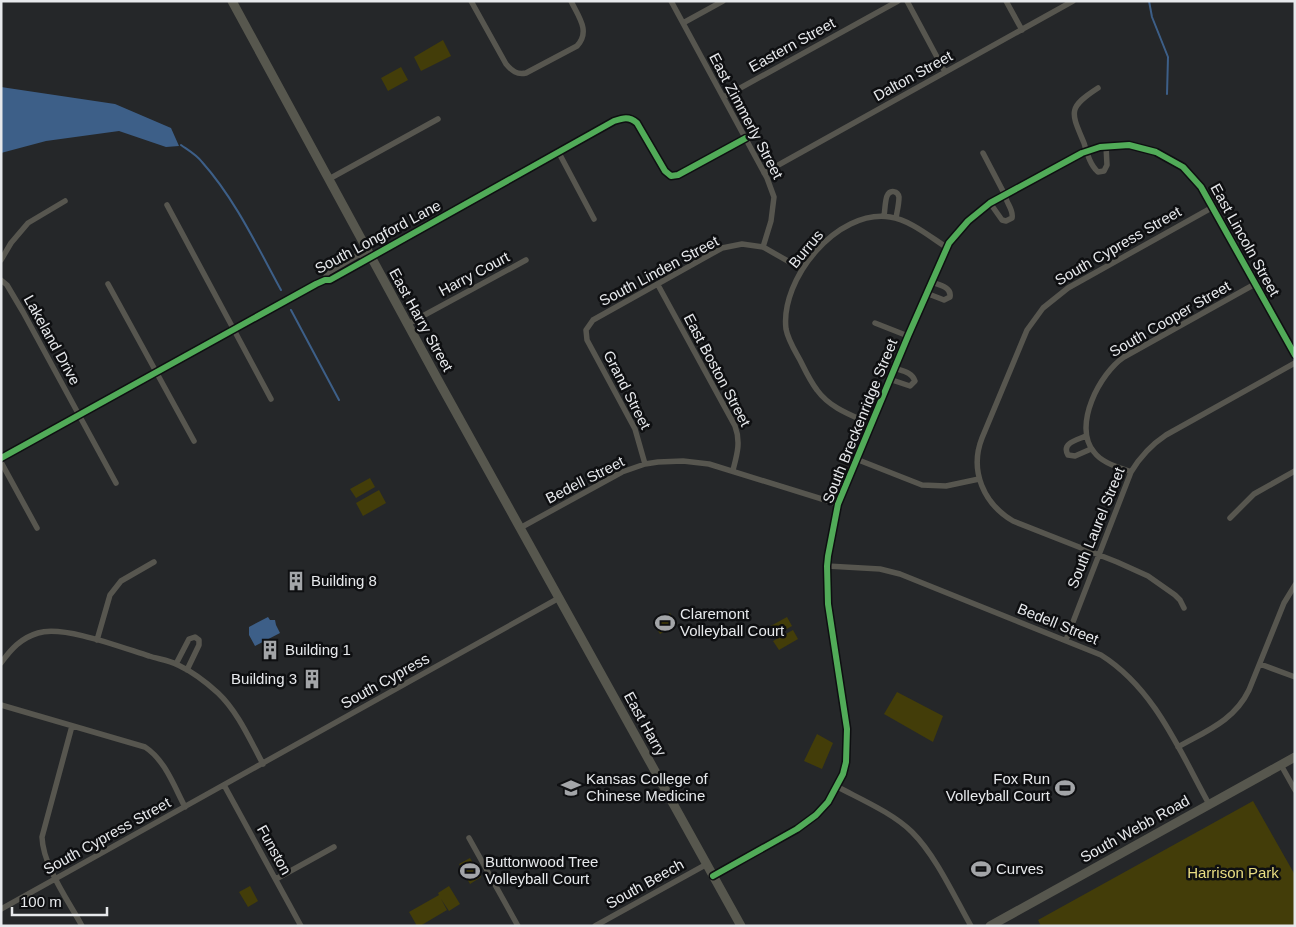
<svg xmlns="http://www.w3.org/2000/svg" width="1296" height="927" font-family="Arial,sans-serif">
	<rect width="100%" height="100%" fill="#252729"/>
	<path fill="#433d09" d="M443,40l8,16 -30,15 -7,-14z
		M401,67l7,13 -20,11 -7,-13z
		M370,478l5,9 -19,11 -6,-9z
		M379,490l7,13 -23,13 -7,-13z
		M670,613l7,11 -17,10 -7,-12z
		M787,617l5,9 -20,11 -5,-9z
		M793,630l5,9 -19,11 -6,-9z
		M897,692l46,24 -10,26 -49,-28z
		M817,734l16,9 -11,26 -18,-8z
		M1253,801l42,74v51h-254l-3,-6z
		M470,858l11,19 -11,7 -11,-20z
		M250,886l8,15 -10,6 -9,-15z
		M449,886l11,18 -11,7 -8,-12 6,11 -27,16h-3l-8,-14 30,-17 -1,-2z"/>
	<path fill="#3d5f88" d="M1,87l114,17 56,24 8,18 -13,1 -47,-16 -73,10 -45,12z
		M268,617l2,3h5l1,5 4,8 -25,13 -6,-11v-8z"/>
	<g fill="none" stroke-linecap="round" stroke-linejoin="round">
		<path stroke="#3d5f88" stroke-width="2" d="M1149,1l3,16 16,40 -1,37
			M181,145c7,5 16,10 21,17 33,37 55,84 79,128
			M291,310l48,90"/>
		<path stroke="#57564f" stroke-width="5.5" d="M471,1l35,63c6,7 11,11 20,9l51,-27c14,-15 1,-30 -6,-45
			M671,1l96,177 7,19 -3,24 -8,26
			M907,1l38,71
			M1006,1l16,29
			M683,23l40,-22
			M1098,88c-31,20 -27,24 -14,55 3,10 6,22 14,29l6,-1 3,-6 -1,-19
			M724,97l174,-96
			M559,153l35,66
			M983,153l22,42c1,8 9,15 7,23l-6,3 -4,-1 -12,-17
			M764,173l309,-172
			M329,179l109,-60
			M167,205l104,194
			M884,216c1,-6 1,-15 3,-20 3,-7 11,-5 12,1 0,7 -2,15 -3,21
			M1,260l10,-17 17,-20 37,-22
			M1,280l6,5 16,27 93,171
			M325,280l2,-7 31,-18 13,2
			M108,284l86,157
			M658,285l77,141c6,16 2,29 -2,44
			M926,293l18,7 6,-3c2,-10 -11,-12 -19,-15
			M875,323l33,13
			M408,324l118,-64
			M889,379l21,7 5,-5c-3,-9 -13,-10 -21,-13
			M871,424c-20,-9 -41,-16 -54,-34 -7,-9 -12,-20 -17,-30 -5,-9 -12,-20 -14,-31 -6,-50 51,-120 104,-112 20,3 39,19 56,30
			M1086,436c-9,4 -25,7 -18,19l7,1 16,-7
			M1,458l315,-174 9,-4h5l284,-159c9,-3 15,-5 23,2l28,48 6,5 7,-1 68,-37
			M856,459l66,26 24,1 33,-7
			M1,462l36,66
			M645,464l-10,-35 -48,-89 -1,-10 7,-10 129,-72 20,-4 21,3 39,22
			M1131,472c-13,-5 -29,-9 -37,-20 -22,-26 6,-79 30,-95l131,-73
			M1230,518l24,-24 41,-23
			M520,528l102,-56 23,-8 13,-2 25,-1 26,3 129,40
			M827,566l53,3 20,5 201,81c54,34 78,95 108,149
			M1184,608l-4,-8 -5,-5 -27,-19 -31,-14 -104,-41c-29,-17 -44,-50 -31,-83l45,-108 16,-22 25,-20 145,-81
			M97,640l13,-45 11,-14 33,-19
			M1066,640l65,-168c9,-15 20,-27 35,-37l129,-72
			M1,663c10,-14 20,-25 37,-30 26,-8 85,15 111,23 9,3 20,4 29,9 15,7 28,17 40,28 20,19 32,47 45,71
			M176,664l13,-25 6,-2 4,3v5l-12,25
			M1260,664l35,13
			M1,705l144,42c20,13 29,39 40,60
			M72,726l-30,111c1,29 26,63 40,89
			M1178,747c28,-16 56,-26 71,-57l35,-87 11,-18
			M1281,765l14,25
			M224,785l77,141
			M836,786c24,13 57,27 76,46 24,24 42,64 59,94
			M469,838l49,88
			M713,876l84,-47 19,-14 12,-13 15,-28 3,-12 1,-33 -19,-125 -1,-38 1,-10 10,-52 70,-168 41,-93 19,-22 22,-18 92,-50 18,-6 29,-2 27,7 27,15 18,20 94,168
			M276,879l58,-32
			M1,909l558,-311
			M595,926l112,-62"/>
		<path stroke="#57574e" stroke-width="9" d="M232,1l206,379 303,546
			M990,926l305,-169"/>
		<defs>
			<path id="cycleway" d="M1,458l315,-174 9,-4h5l284,-159c9,-3 15,-5 23,2l28,48 6,5 7,-1 68,-37
				M713,876l84,-47 19,-14 12,-13 15,-28 3,-12 1,-33 -19,-125 -1,-38 1,-10 10,-52 70,-168 41,-93 19,-22 22,-18 92,-50 18,-6 29,-2 27,7 27,15 18,20 94,168"/>
		</defs>
		<use href="#cycleway" stroke="#0e0f11" stroke-width="9"/>
		<use href="#cycleway" stroke="#51ab58" stroke-width="6"/>
	</g>
	<defs>
		<symbol id="building-bare" viewBox="-9 -9 18 18"><path d="M-4-6H4V6H1V3H-1V6H-4ZM-2.5-4.3h1.7v1.8h-1.7ZM.8-4.3h1.7v1.8H.8ZM-2.5-1h1.7V.8h-1.7ZM.8-1h1.7V.8H.8Z" fill="#a3a5a8" stroke="#0e0f11" stroke-width="2.5" paint-order="stroke"/></symbol>
		<symbol id="stadium-bare" viewBox="-9 -9 18 18"><path d="M0-5a6.5 5 0 1 0 0 10a6.5 5 0 1 0 0-10ZM-3.5-1.8h7v3.6h-7Z" fill="#a3a5a8" stroke="#0e0f11" stroke-width="2.5" paint-order="stroke"/></symbol>
		<symbol id="school-bare" viewBox="-9 -9 18 18"><path d="M0-5L7-2L0 1L-7-2ZM-4 1L0 2.5L4 1V4Q0 6-4 4Z" fill="#a3a5a8" stroke="#0e0f11" stroke-width="2.5" paint-order="stroke"/></symbol>
	</defs>
	<g fill-rule="evenodd">
		<use href="#building-bare" x="282" y="567" width="28" height="28"/>
		<use href="#stadium-bare" x="651" y="609" width="28" height="28"/>
		<use href="#building-bare" x="256" y="636" width="28" height="28"/>
		<use href="#building-bare" x="298" y="665" width="28" height="28"/>
		<use href="#school-bare" x="557" y="774" width="28" height="28"/>
		<use href="#stadium-bare" x="1051" y="774" width="28" height="28"/>
		<use href="#stadium-bare" x="967" y="855" width="28" height="28"/>
		<use href="#stadium-bare" x="456" y="857" width="28" height="28"/>
	</g>
	<g text-anchor="middle" stroke-width="5" stroke-linejoin="round" paint-order="stroke">
		<g font-size="15" fill="#e7e9ec" stroke="#0e0f11">
			<text transform="translate(792 45) rotate(-29)" y="5">Eastern Street</text>
			<text transform="translate(913 76) rotate(-29)" y="5">Dalton Street</text>
			<text transform="translate(746 116) rotate(62)" y="5">East Zimmerly Street</text>
			<text transform="translate(378 237) rotate(-28)" y="5">South Longford Lane</text>
			<text transform="translate(1245 240) rotate(61)" y="5">East Lincoln Street</text>
			<text transform="translate(1118 246) rotate(-30)" y="5">South Cypress Street</text>
			<text transform="translate(806 249) rotate(-50)" y="5">Burrus</text>
			<text transform="translate(659 271) rotate(-28)" y="5">South Linden Street</text>
			<text transform="translate(474 274) rotate(-28)" y="5">Harry Court</text>
			<text transform="translate(1170 319) rotate(-30)" y="5">South Cooper Street</text>
			<text transform="translate(421 320) rotate(61)" y="5">East Harry Street</text>
			<text transform="translate(52 340) rotate(61)" y="5">Lakeland Drive</text>
			<text transform="translate(717 370) rotate(62)" y="5">East Boston Street</text>
			<text transform="translate(627 390) rotate(63)" y="5">Grand Street</text>
			<text transform="translate(860 421) rotate(-68)" y="5">South Breckenridge Street</text>
			<text transform="translate(585 480) rotate(-27)" y="5">Bedell Street</text>
			<text transform="translate(1096 528) rotate(-68)" y="5">South Laurel Street</text>
			<text transform="translate(1058 624) rotate(22)" y="5">Bedell Street</text>
			<text transform="translate(385 681) rotate(-29)" y="5">South Cypress</text>
			<text transform="translate(645 724) rotate(61)" y="5">East Harry</text>
			<text transform="translate(1135 829) rotate(-29)" y="5">South Webb Road</text>
			<text transform="translate(107 836) rotate(-29)" y="5">South Cypress Street</text>
			<text transform="translate(274 850) rotate(61)" y="5">Funston</text>
			<text transform="translate(645 884) rotate(-29)" y="5">South Beech</text>
		</g>
		<g font-size="15" fill="#e7e9ec" stroke="#0e0f11" text-anchor="start">
			<text x="311" y="586">Building 8</text>
			<text x="680" y="619">Claremont<tspan x="680" dy="17">Volleyball Court</tspan></text>
			<text x="285" y="655">Building 1</text>
			<text x="297" y="684" text-anchor="end">Building 3</text>
			<text x="586" y="784">Kansas College of<tspan x="586" dy="17">Chinese Medicine</tspan></text>
			<text x="1050" y="784" text-anchor="end">Fox Run<tspan x="1050" dy="17">Volleyball Court</tspan></text>
			<text x="485" y="867">Buttonwood Tree<tspan x="485" dy="17">Volleyball Court</tspan></text>
			<text x="996" y="874">Curves</text>
		</g>
		<g font-size="15" fill="#e9dd82" stroke="#0e0f11">
			<text x="1233" y="878">Harrison Park</text>
		</g>
	</g>
	<rect width="1296" height="927" fill="none" stroke="#e7e9ec" stroke-width="5"/>
	<path d="M12 907v8h95v-8" fill="none" stroke="#e7e9ec" stroke-width="2.5"/>
	<text x="20" y="907" font-size="15" fill="#e7e9ec" stroke="#0e0f11" stroke-width="4" paint-order="stroke">100 m</text>
</svg>
